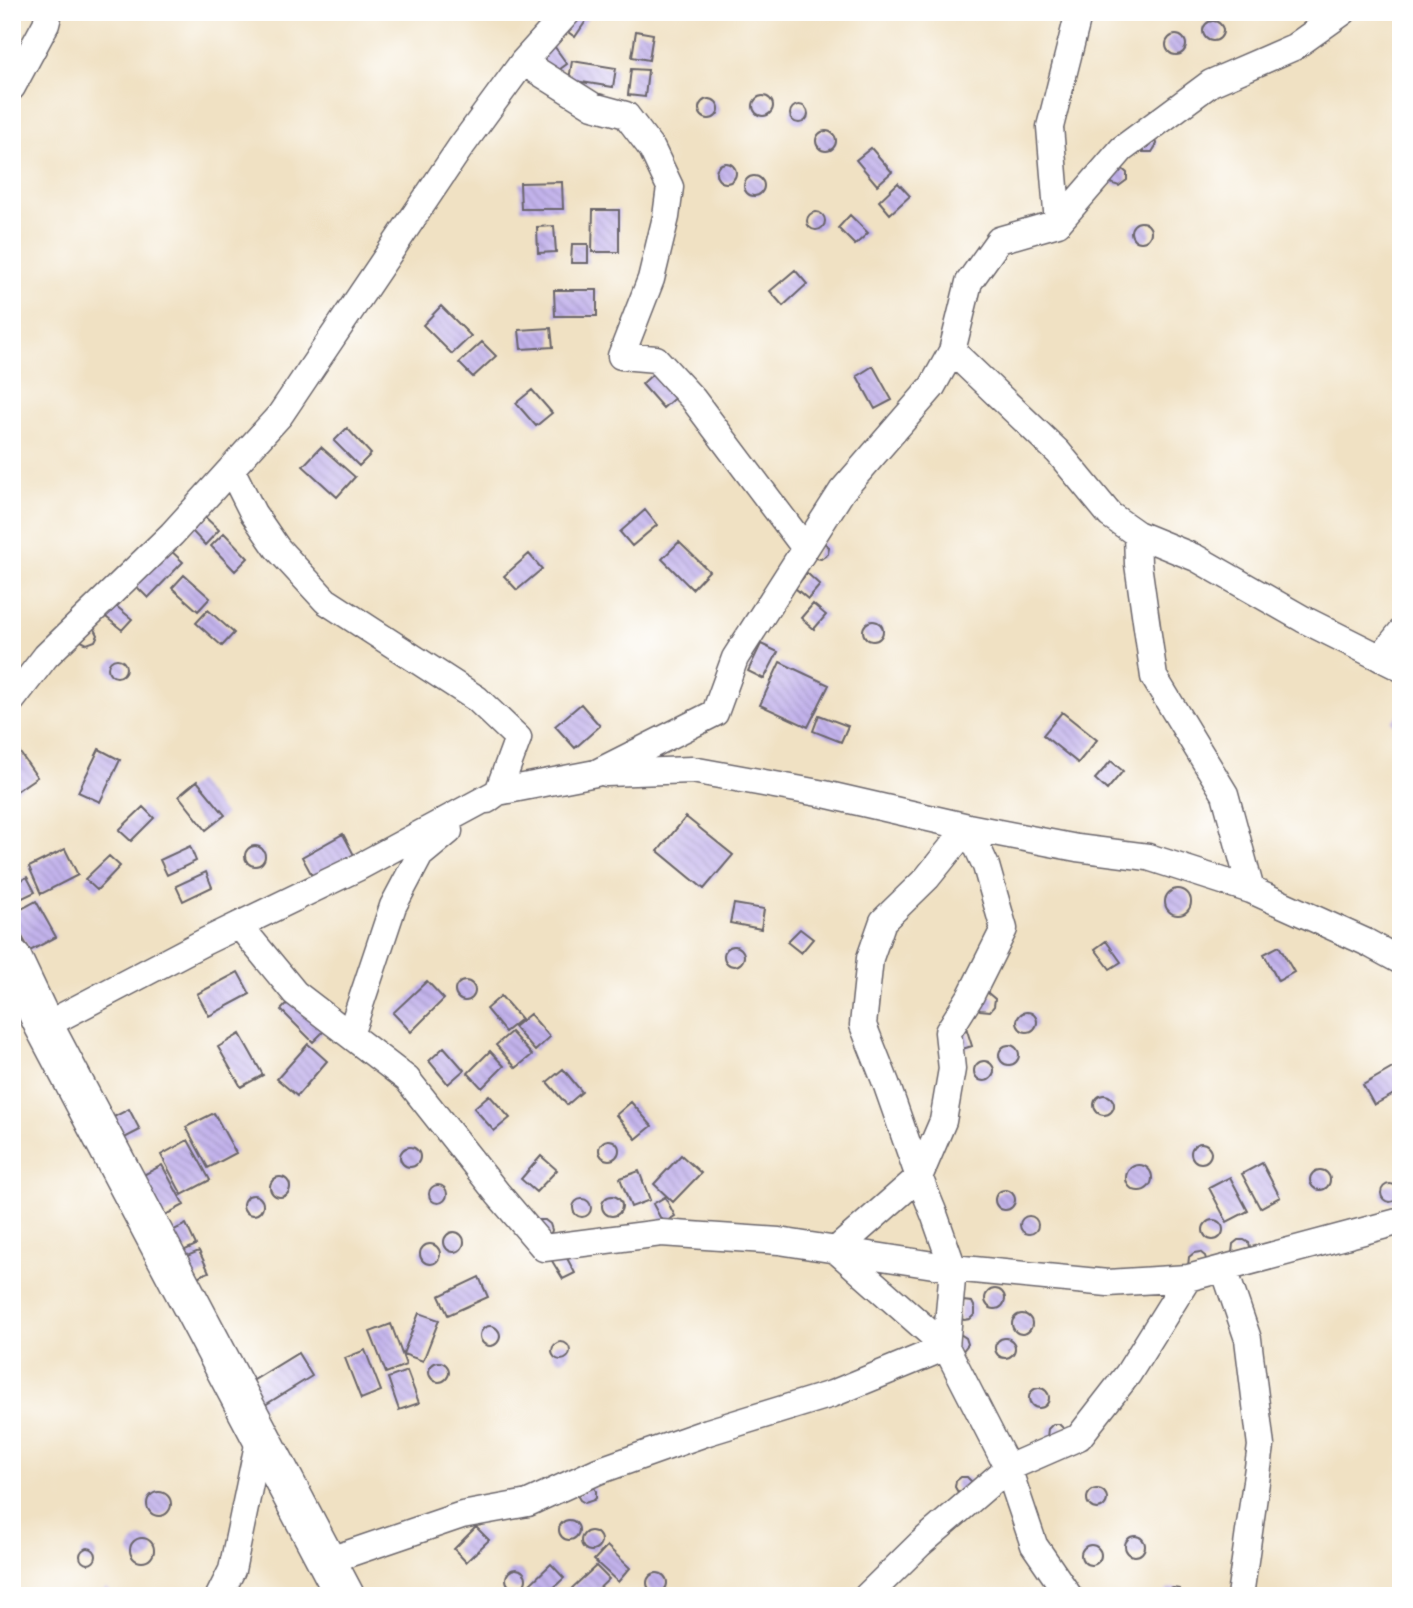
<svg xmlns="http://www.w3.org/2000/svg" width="1413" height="1608" font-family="'Balsamiq Sans',sans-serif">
	<defs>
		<pattern id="building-back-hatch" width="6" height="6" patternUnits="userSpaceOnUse" patternTransform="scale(1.75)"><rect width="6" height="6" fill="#c2b2eb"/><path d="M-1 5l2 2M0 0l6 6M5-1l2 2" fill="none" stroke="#a699ca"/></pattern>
	</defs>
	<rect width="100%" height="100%" fill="#fff"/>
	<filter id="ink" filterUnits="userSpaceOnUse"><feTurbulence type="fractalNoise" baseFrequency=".0143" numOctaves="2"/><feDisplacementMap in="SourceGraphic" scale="14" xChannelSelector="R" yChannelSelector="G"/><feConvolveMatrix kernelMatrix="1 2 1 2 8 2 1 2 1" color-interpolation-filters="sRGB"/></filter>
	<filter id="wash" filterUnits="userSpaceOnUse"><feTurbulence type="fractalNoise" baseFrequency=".00686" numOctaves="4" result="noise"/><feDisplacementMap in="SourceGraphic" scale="28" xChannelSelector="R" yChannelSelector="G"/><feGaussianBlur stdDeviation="1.57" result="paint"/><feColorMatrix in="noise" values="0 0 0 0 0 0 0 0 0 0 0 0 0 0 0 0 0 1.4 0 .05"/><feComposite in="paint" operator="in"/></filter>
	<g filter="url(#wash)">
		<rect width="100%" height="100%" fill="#f0e1c3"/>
		<g id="blocks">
			<path fill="url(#building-back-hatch)" d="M571,12h15l4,3 -15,22 -14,-10z
				M1203 31a10 10 0 1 1 20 0a10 10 0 1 1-20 0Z
				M636,31l17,3 -4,26 -17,-3z
				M1166 45a10 10 0 1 1 20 0a10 10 0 1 1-20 0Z
				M552,43l15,21 -14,10 -15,-21z
				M572,61l44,7 -3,19 -44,-7z
				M631,69l17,1 -3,27 -17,-2z
				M753 106a10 10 0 1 1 20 0a10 10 0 1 1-20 0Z
				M699 109a10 10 0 1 1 20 0a10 10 0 1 1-20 0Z
				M790 114a9 9 0 1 1 18 0a9 9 0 1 1-18 0Z
				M816 141a10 10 0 1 1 20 0a10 10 0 1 1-20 0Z
				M1156,138l1,6 -5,8h-10l-4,-4z
				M871,148l21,24 -15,13 -21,-25z
				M716 173a10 10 0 1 1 20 0a10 10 0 1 1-20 0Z
				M1120,167l7,6v7l-8,6 -6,-2 -4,-4z
				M744 186a10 10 0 1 1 20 0a10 10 0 1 1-20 0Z
				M562,182l1,27h-42l-1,-26z
				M898,183l12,13 -20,18 -11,-13z
				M593,210h26v42h-27z
				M807 221a9 9 0 1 1 18 0a9 9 0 1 1-18 0Z
				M850,215l18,18 -13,12 -17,-17z
				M1131 232a10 10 0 1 1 20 0a10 10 0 1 1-20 0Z
				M554,226l2,26 -18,1 -1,-26z
				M572,244h16v19h-17z
				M795,270l12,14 -24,22 -13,-15z
				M554,290h43v26h-42z
				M441,306l30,30 -19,18 -29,-29z
				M551,328l2,19 -32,2 -2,-19z
				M482,342l14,14 -23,21 -14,-14z
				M873,366l19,34 -17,9 -18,-33z
				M656,371l22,24 -15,13 -21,-24z
				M532,390l20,23 -16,13 -20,-23z
				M347,428l24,26 -12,12 -25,-25z
				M321,447l34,30 -18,20 -34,-31z
				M645,510l12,15 -25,21 -12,-14z
				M205,517l14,13 -14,15 -13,-14z
				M224,533l24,25 -13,13 -24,-25z
				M822,541l7,6 -1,7 -7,5 -6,-1z
				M679,542l30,29 -17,18 -30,-30z
				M167,547l16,15 -35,36 -16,-16z
				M529,554l13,15 -25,21 -13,-14z
				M807,573l13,12 -12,14 -13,-11z
				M184,575l26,23 -12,13 -26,-23z
				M110,601l22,18 -10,11 -21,-17z
				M813,604l13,11 -12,14 -13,-11z
				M208,610l26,23 -12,13 -26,-23z
				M863 631a10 10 0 1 1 20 0a10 10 0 1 1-20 0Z
				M94,627l4,8 -3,6 -8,3 -6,-3 -3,-6z
				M761,644l17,8 -14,27 -16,-8z
				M108 668a9 9 0 1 1 18 0a9 9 0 1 1-18 0Z
				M780,662l49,23 -21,42 -48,-22z
				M581,704l19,22 -25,22 -20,-22z
				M1401,711v19l-10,-8z
				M1062,712l35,28 -19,23 -35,-28z
				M819,715l29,11 -7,16 -28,-11z
				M16,747l21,30 -25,17v-44z
				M99,749l21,11 -20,42 -22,-10z
				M1111,761l12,10 -16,19 -12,-11z
				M197,781l28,34 -19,15 -27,-34z
				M143,807l11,11 -23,23 -12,-11z
				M686,817l47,38 -29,34 -46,-38z
				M343,834l12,23 -41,22 -12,-22z
				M190,846l6,15 -29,14 -7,-15z
				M245 856a10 10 0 1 1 20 0a10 10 0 1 1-20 0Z
				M65,849l13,26 -37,19 -12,-27z
				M109,856l11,10 -23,24 -12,-11z
				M206,872l6,15 -29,14 -7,-15z
				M27,877l8,15 -23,11v-18z
				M1165 902a13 13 0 1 1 26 0a13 13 0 1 1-26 0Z
				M36,901l20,36 -26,14 -18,-32v-5z
				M734,904l30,5 -3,20 -31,-6z
				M800,929l13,10 -12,14 -14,-11z
				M1106,941l15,21 -11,7 -15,-20z
				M1279,946l15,26 -16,9 -14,-27z
				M724 956a10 10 0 1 1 20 0a10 10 0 1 1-20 0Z
				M238,972l12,22 -41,22 -12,-22z
				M427,981l17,18 -33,33 -18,-19z
				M455 991a10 10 0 1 1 20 0a10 10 0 1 1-20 0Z
				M982,993h6l7,6 -1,7 -4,5 -10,-1 -3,-4z
				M501,996l20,23 -16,13 -19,-23z
				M293,997l32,33 -12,12 -32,-32z
				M1017 1022a10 10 0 1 1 20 0a10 10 0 1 1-20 0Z
				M530,1014l20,23 -15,14 -21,-24z
				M964,1021l8,25 -13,4 -8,-24z
				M511,1032l21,23 -16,13 -20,-23z
				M240,1034l23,41 -22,12 -23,-40z
				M308,1044l19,17 -30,35 -20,-17z
				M999 1055a10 10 0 1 1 20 0a10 10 0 1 1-20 0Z
				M444,1047l20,23 -16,14 -19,-23z
				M490,1051l14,15 -22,22 -14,-15z
				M974 1071a10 10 0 1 1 20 0a10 10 0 1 1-20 0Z
				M1396,1066l5,8v16l-27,15 -11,-20z
				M563,1069l19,23 -15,13 -20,-23z
				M489,1095l21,23 -16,13 -20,-23z
				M1094 1105a10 10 0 1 1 20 0a10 10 0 1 1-20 0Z
				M631,1102l21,24 -16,13 -20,-24z
				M129,1109l11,21 -25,13 -11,-21z
				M214,1113l22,40 -28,15 -22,-41z
				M188,1140l22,40 -28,15 -21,-40z
				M599 1150a10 10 0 1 1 20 0a10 10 0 1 1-20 0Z
				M1191 1153a10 10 0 1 1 20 0a10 10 0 1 1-20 0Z
				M400 1157a10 10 0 1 1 20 0a10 10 0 1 1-20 0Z
				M681,1155l20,18 -28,29 -19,-18z
				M541,1156l16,14 -21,22 -15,-13z
				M1262,1163l18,34 -20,11 -18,-34z
				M1126 1178a13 13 0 1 1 26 0a13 13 0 1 1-26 0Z
				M162,1165l22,40 -28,15 -22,-40z
				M1310 1180a10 10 0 1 1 20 0a10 10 0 1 1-20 0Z
				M639,1171l11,29 -19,7 -11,-29z
				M1230,1177l18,34 -21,11 -18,-34z
				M270 1187a10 10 0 1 1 20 0a10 10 0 1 1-20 0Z
				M1381 1193a9 9 0 1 1 18 0a9 9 0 1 1-18 0Z
				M429 1194a9 9 0 1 1 18 0a9 9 0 1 1-18 0Z
				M995 1200a10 10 0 1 1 20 0a10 10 0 1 1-20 0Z
				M243 1205a10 10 0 1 1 20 0a10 10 0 1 1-20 0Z
				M602 1206a10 10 0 1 1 20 0a10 10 0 1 1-20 0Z
				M665,1197l10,19 -12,7 -10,-19z
				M573 1208a9 9 0 1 1 18 0a9 9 0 1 1-18 0Z
				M1020 1225a9 9 0 1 1 18 0a9 9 0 1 1-18 0Z
				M539,1220h6l5,4 2,6 -2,6 -14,-14z
				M1203 1230a10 10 0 1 1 20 0a10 10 0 1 1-20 0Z
				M186,1224l10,21 -17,8 -9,-21z
				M444 1242a10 10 0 1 1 20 0a10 10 0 1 1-20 0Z
				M1238,1240h6l5,3 2,7 -19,3 1,-9z
				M420 1254a10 10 0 1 1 20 0a10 10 0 1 1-20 0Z
				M562,1249l13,24 -12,6 -14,-23z
				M199,1251l10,21 -17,7 -10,-21z
				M1200,1252l5,4 2,6 -19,4 1,-9 5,-4z
				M479,1277l9,20 -40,18 -9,-19z
				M985 1299a10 10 0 1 1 20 0a10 10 0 1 1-20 0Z
				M962,1301l10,1 3,6v6l-5,5 -6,1 -5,-3z
				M419,1313l20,7 -16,41 -20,-7z
				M1012 1324a10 10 0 1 1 20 0a10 10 0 1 1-20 0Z
				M391,1324l15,41 -20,8 -16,-41z
				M480 1336a10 10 0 1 1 20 0a10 10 0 1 1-20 0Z
				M960,1334l6,4 2,6 -6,8h-9z
				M995 1348a10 10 0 1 1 20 0a10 10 0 1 1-20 0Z
				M552 1351a9 9 0 1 1 18 0a9 9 0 1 1-18 0Z
				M365,1350l16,41 -20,8 -16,-41z
				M298,1353l14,23 -52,32 -14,-23z
				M429 1372a10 10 0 1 1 20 0a10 10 0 1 1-20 0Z
				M407,1371l12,32 -20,7 -11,-32z
				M1029 1398a10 10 0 1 1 20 0a10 10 0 1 1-20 0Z
				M1053,1424h6l7,7 -19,6 1,-8z
				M961,1477h6l7,7 -15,10 -4,-7 1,-6z
				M593,1486l3,5v7l-2,2 -9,3 -5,-3 -3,-5z
				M1087 1499a10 10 0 1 1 20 0a10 10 0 1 1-20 0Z
				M147 1504a12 12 0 1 1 24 0a12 12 0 1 1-24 0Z
				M559 1530a10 10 0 1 1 20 0a10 10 0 1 1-20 0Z
				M476,1527l13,13 -23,22 -12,-13z
				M581 1541a10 10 0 1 1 20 0a10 10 0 1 1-20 0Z
				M1125 1546a10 10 0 1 1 20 0a10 10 0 1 1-20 0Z
				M130 1550a12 12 0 1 1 24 0a12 12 0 1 1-24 0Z
				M1081 1555a10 10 0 1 1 20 0a10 10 0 1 1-20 0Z
				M607,1546l23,22 -12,14 -24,-22z
				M80 1556a8 8 0 1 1 16 0a8 8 0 1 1-16 0Z
				M551,1564l13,14 -19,18h-8l-9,-10z
				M596,1566l13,13 -18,17h-12l-7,-8z
				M506 1579a10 10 0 1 1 20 0a10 10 0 1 1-20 0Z
				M647 1583a10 10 0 1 1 20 0a10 10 0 1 1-20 0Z
				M106,1588l9,8h-16z
				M1173,1588l6,1 4,7h-19l3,-6z"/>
		</g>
	</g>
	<g filter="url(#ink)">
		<use href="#blocks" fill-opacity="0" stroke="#6a656b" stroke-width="2"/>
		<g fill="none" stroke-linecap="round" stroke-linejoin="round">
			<defs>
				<path id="minor" d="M523,62l70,44 33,9 26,34 18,38 -4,30 -15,62 -30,77 35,3 37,40 112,149
					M12,87l34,-63 3,-12
					M1058,223l-8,-96 29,-115
					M952,351l17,-69 30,-42 59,-17 64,-74 89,-66 83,-36 49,-35
					M231,469l22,44 24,35 49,53 151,98 41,39 -20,54 -11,8
					M1137,534l1,30 16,113 71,117 26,96
					M1380,658l21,-26
					M12,700l34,-44 126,-122 108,-119 180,-267 63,-86 45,-50
					M606,773l86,-3 132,24 144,33 109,21 71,9 103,33 115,52 35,19
					M239,925l56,68 112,86 91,115 46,54 117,-15 118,8 174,27 155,15 80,-5 213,-57
					M44,1026l162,-85 151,-73 141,-76 98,-19 119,-60 20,-55 107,-167 90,-104 20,-36 106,101 52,63 27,19 59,24 107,61 98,49
					M350,1035l43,-129 27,-51 29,-24
					M1224,1269l24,70 13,107 -21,150
					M327,1561l135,-46 66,-12 70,-32 110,-39 124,-38 114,-47 -110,-97 83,-73 24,-56 9,-52 -4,-37 22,-35 34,-68 -18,-63 -18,-39 -41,51 -44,43 -13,37 -7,67 23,58 33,94 15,37 19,54 -7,79 62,121 26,77 35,51
					M219,1596l13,-26 28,-135
					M867,1596l53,-52 88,-76 71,-31 49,-63 60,-96"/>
				<path id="secondary" d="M12,958l32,68 301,570"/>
			</defs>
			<use href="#minor" stroke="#6a656b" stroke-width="29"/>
			<use href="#secondary" stroke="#6a656b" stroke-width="41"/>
			<use href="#minor" stroke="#fff" stroke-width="26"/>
			<use href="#secondary" stroke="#fff" stroke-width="38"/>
		</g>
	</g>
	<rect width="1413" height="1608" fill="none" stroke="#fff" stroke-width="42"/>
</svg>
